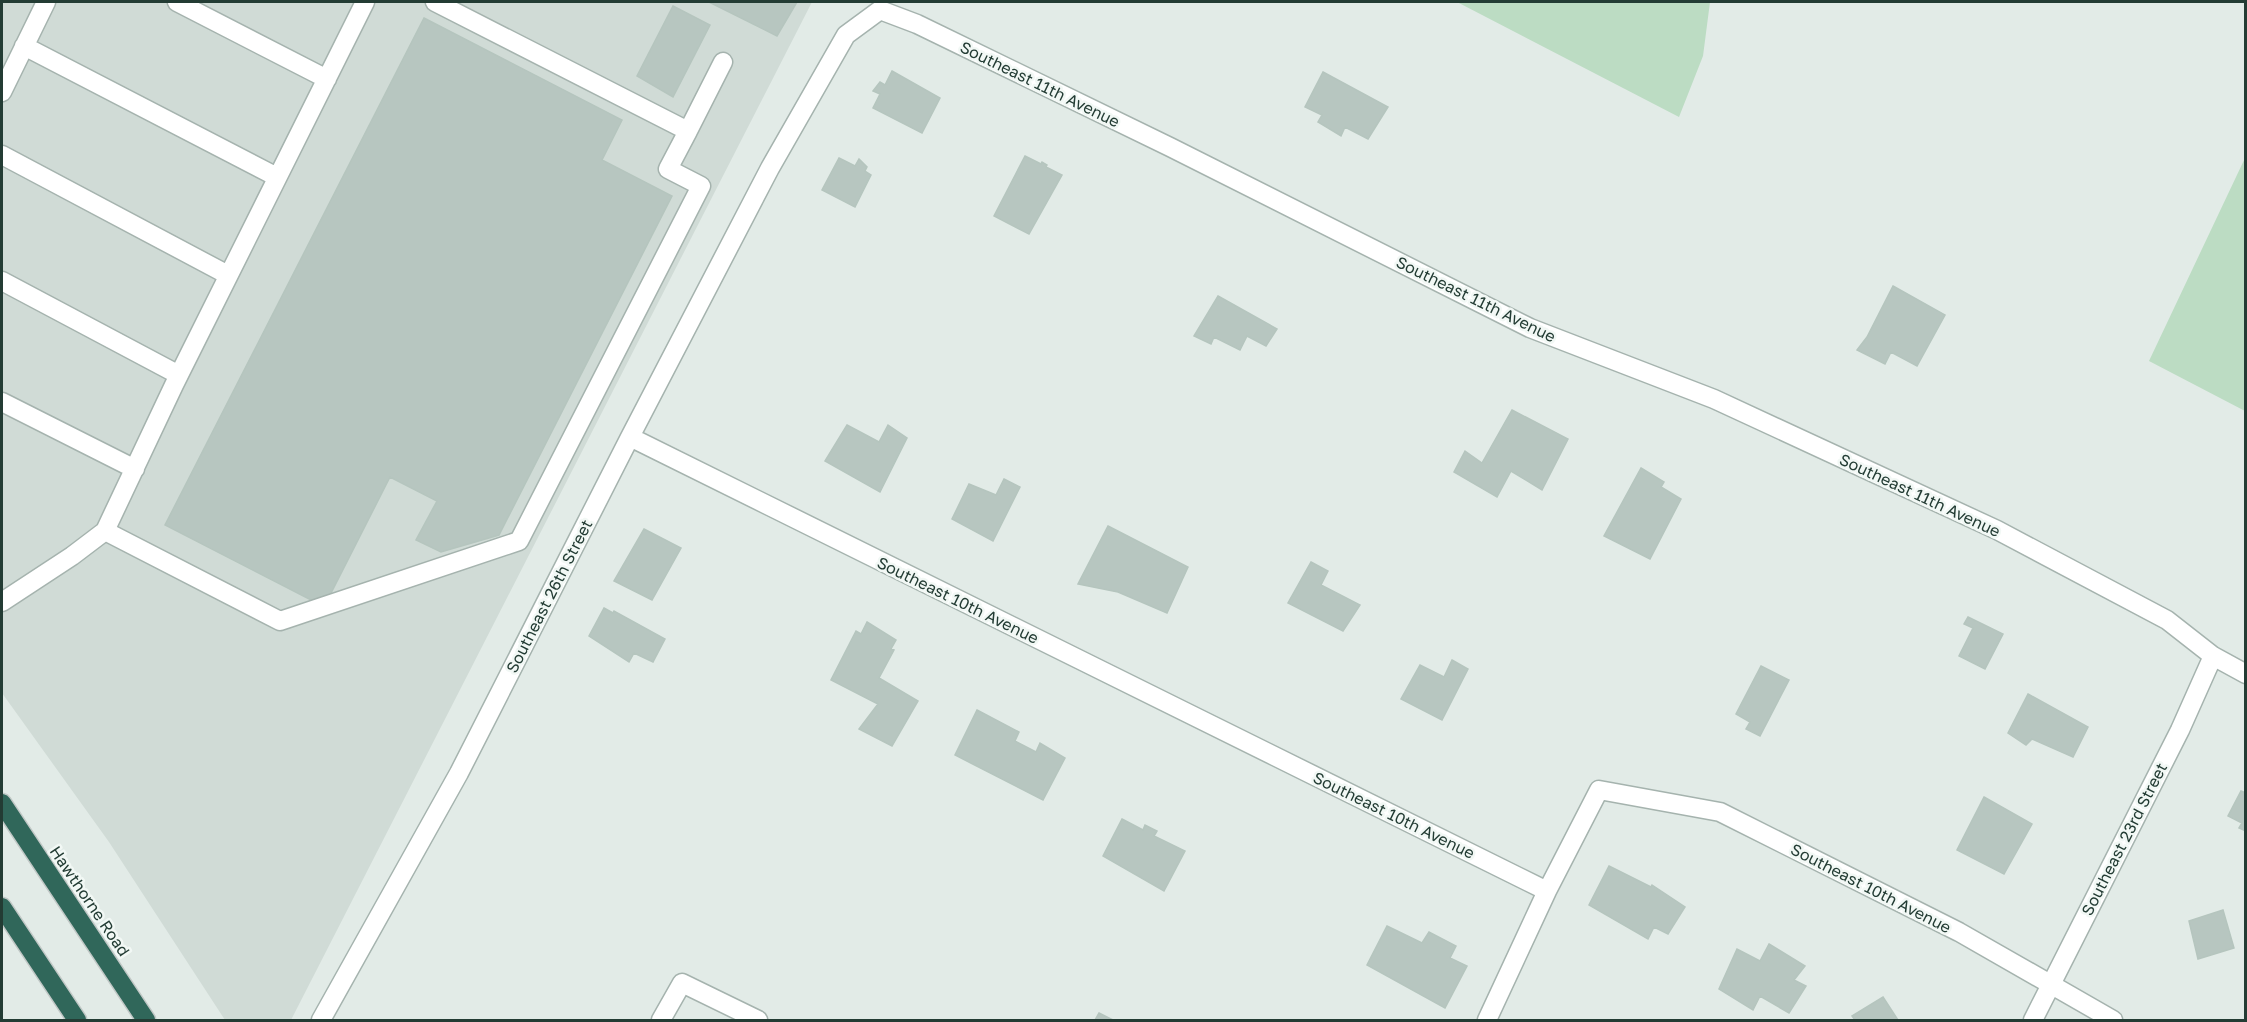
<svg xmlns="http://www.w3.org/2000/svg" width="2247" height="1022" font-family="'Golos Text',sans-serif">
	<rect width="100%" height="100%" fill="#e2ebe7"/>
	<path fill="#d0dbd6" d="M2,2h810l-521,1018h-66l-116,-178 -107,-149z"/>
	<path fill="#bcdcc3" d="M1457,2h253l-7,54 -24,61z
		M2245,158v253l-96,-50z"/>
	<path fill="#b7c6c0" stroke="#b5c5be" stroke-width="1.5" d="M709,2h88l-20,34z
		M673,6l37,19 -37,72 -36,-21z
		M424,18l198,102 -20,40 70,36 -173,339 -58,17 -25,-12 21,-39 -47,-24 -60,118 -19,5 -146,-75z
		M892,71l48,27 -18,35 -49,-25 7,-14 -7,-3 7,-9 5,3z
		M1323,72l65,35 -20,32 -23,-12 -4,9 -23,-14 4,-7 -17,-8z
		M1025,156l16,8 1,-2 5,3 -1,2 16,8 -33,59 -35,-18z
		M839,158l16,8 4,-7 8,8 -2,4 6,4 -16,32 -33,-17z
		M1893,286l52,29 -28,51 -26,-14 -6,12 -28,-14 10,-13z
		M1218,296l59,33 -11,17 -19,-10 -7,14 -26,-13 -3,7 -17,-8z
		M1512,410l56,29 -26,51 -31,-19 -14,26 -43,-25 11,-21 17,12z
		M847,425l32,17 9,-17 19,13 -27,54 -55,-31z
		M1641,468l23,14 -3,5 20,12 -31,60 -46,-23z
		M1004,479l16,8 -27,54 -41,-22 17,-35 27,11z
		M1108,526l80,41 -21,46 -49,-21 -40,-8z
		M644,529l37,19 -29,52 -38,-19z
		M1311,562l17,9 -7,14 39,20 -17,26 -55,-28z
		M604,608l9,5 1,-2 51,28 -12,23 -19,-9 -5,9 -40,-26z
		M1968,617l35,17 -18,35 -26,-13 14,-28 -9,-4z
		M867,622l29,18 -5,9 3,1 -15,28 39,23 -26,45 -33,-17 19,-25 -47,-24 25,-49 5,3z
		M1452,660l16,9 -26,51 -41,-21 19,-34 24,12z
		M1761,666l28,14 -29,56 -14,-7 4,-7 -14,-8z
		M2028,694l60,33 -15,30 -41,-18 -6,6 -18,-12z
		M977,710l42,22 -4,9 21,11 4,-9 25,15 -22,42 -88,-45z
		M2241,791l5,2v38l-7,-3 3,-5 -14,-7z
		M1984,797l48,27 -28,50 -47,-24z
		M1122,819l21,11 2,-5 12,6 -3,5 31,15 -21,40 -61,-35z
		M1609,866l42,21 1,-2 33,22 -17,27 -14,-7 -6,12 -59,-34z
		M2223,910l11,38 -36,11 -9,-38z
		M1387,926l35,17 7,-11 27,14 -6,12 17,8 -22,42 -78,-43z
		M1769,944l36,22 -11,14 12,6 -17,27 -29,-17 -7,14 -34,-21 18,-40 23,12z
		M1883,997l15,23h-43l-3,-4z
		M1099,1013l14,7h-18z"/>
	<g fill="none" stroke-linecap="round" stroke-linejoin="round">
		<defs>
			<path id="lane" d="M177,2l150,77
				M24,46l253,131
				M2,92l44,-90
				M688,131l35,-69
				M2,155l226,120
				M2,281l177,94
				M2,402l133,67
				M105,531l175,90 239,-80 182,-355 -33,-17 20,-38 -253,-129
				M2,602l70,-46 33,-25 69,-146 191,-383"/>
			<path id="street" d="M630,437l917,454
				M321,1020l138,-247 171,-336 140,-269 76,-133 34,-25 37,14 253,123 360,181 184,71 283,131 170,90 46,36 33,18
				M661,1020l21,-37 76,37
				M1487,1020l60,-129 52,-101 121,22 239,120 154,88
				M2033,1020l147,-290 33,-74"/>
			<path id="highway" d="M2,803l144,217
				M2,907l75,113"/>
		</defs>
		<use href="#lane" stroke="#a5b3ae" stroke-width="21"/>
		<use href="#street" stroke="#a5b3ae" stroke-width="21"/>
		<use href="#highway" stroke="#c1c8c6" stroke-width="21"/>
		<use href="#lane" stroke="#fff" stroke-width="18"/>
		<use href="#street" stroke="#fff" stroke-width="18"/>
		<use href="#highway" stroke="#30675a" stroke-width="18"/>
	</g>
	<g text-anchor="middle" stroke-width="5" stroke-linejoin="round" paint-order="stroke">
		<g font-size="16" fill="#233c34" stroke="#f2f8f5">
			<text transform="translate(1040 84) rotate(26)" y="6">Southeast 11th Avenue</text>
			<text transform="translate(1476 299) rotate(26)" y="6">Southeast 11th Avenue</text>
			<text transform="translate(1920 495) rotate(25)" y="6">Southeast 11th Avenue</text>
			<text transform="translate(549 596) rotate(-63)" y="6">Southeast 26th Street</text>
			<text transform="translate(958 600) rotate(26)" y="6">Southeast 10th Avenue</text>
			<text transform="translate(1394 815) rotate(26)" y="6">Southeast 10th Avenue</text>
			<text transform="translate(2124 839) rotate(-63)" y="6">Southeast 23rd Street</text>
			<text transform="translate(1871 888) rotate(27)" y="6">Southeast 10th Avenue</text>
			<text transform="translate(90 901) rotate(56)" y="6">Hawthorne Road</text>
		</g>
	</g>
	<rect width="2247" height="1022" fill="none" stroke="#233c34" stroke-width="6"/>
</svg>
